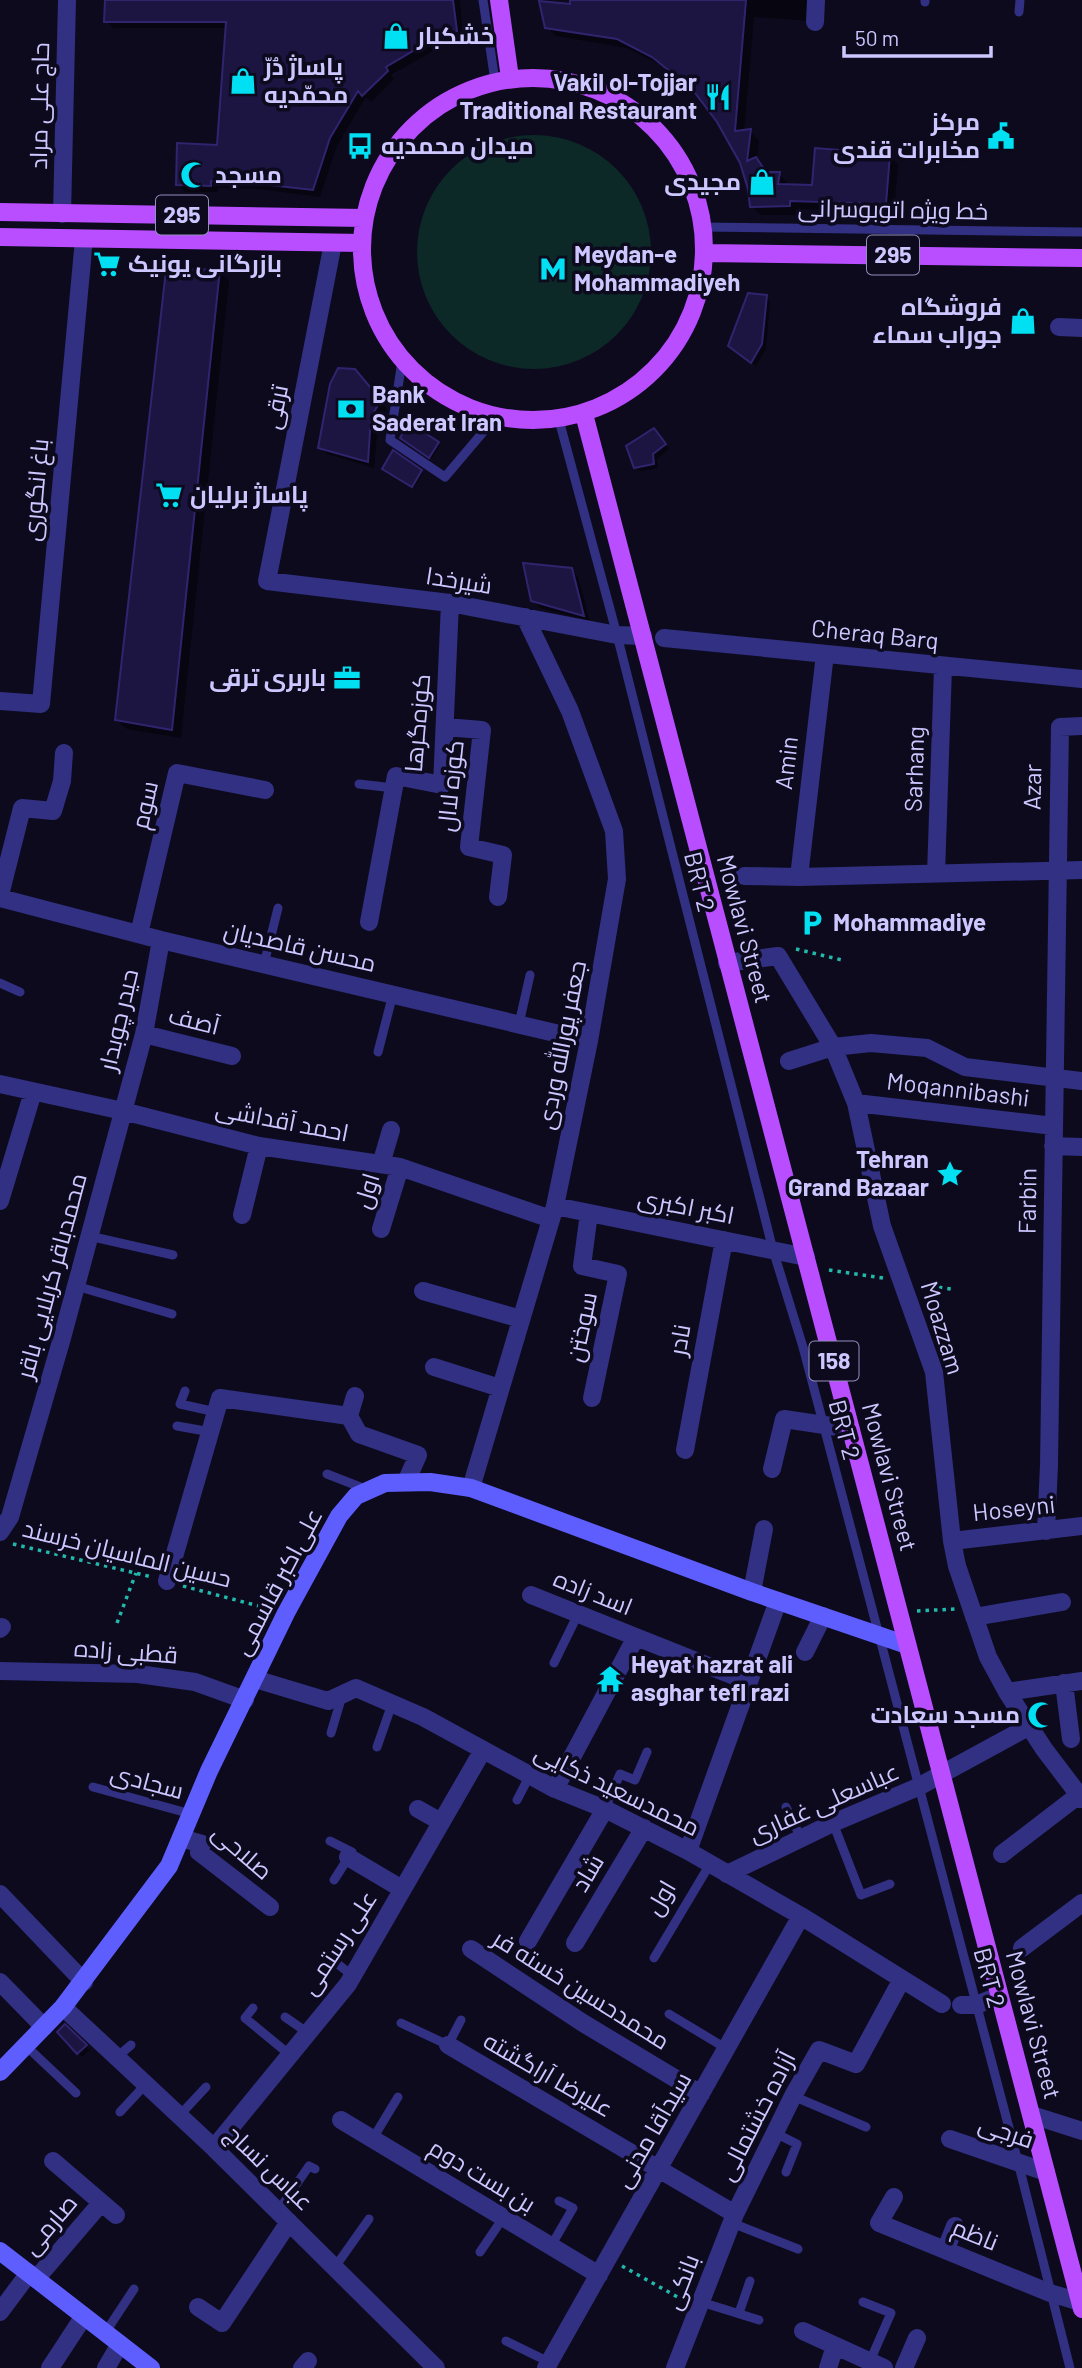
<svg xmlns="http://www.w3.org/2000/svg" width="1082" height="2368" font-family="Barlow,Cairo,sans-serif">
	<rect width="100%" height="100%" fill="#0d0a1e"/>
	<path fill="#0c2927" d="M417 252a117 117 0 1 1 234 0a117 117 0 1 1-234 0Z"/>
	<path fill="#0007" d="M106,0h354l3,38 -30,13 -42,24 3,4 -23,23 -5,-5 -29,49 -17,51 -61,-8 -41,-1v4h-33l-7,-8 41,-37 8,-119h-113l-8,-7z
		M569,0h241v21l-56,-4 -10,115 6,-1 9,9 -2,20 11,13 11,1 9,9 -1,3 27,1 75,-32 9,9 -4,48 -95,-3v6h-38l-9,-9 -2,-17 -8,-26 -24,-42 -21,-28 -34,-27 -36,-18 -71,-12 -10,-9 23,-22z
		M220,271l9,10 -48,457 -54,-9 -10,-9z
		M766,297l4,4 -4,48 -10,17 -21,-16z
		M362,378l25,31 -9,16 -4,43 -47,-14 -7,-7z
		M658,435l11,14 -12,10 1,9 -18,3 -5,-4z
		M404,440l34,3 2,2 -8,13z
		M385,471h36l2,2 -9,15z
		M571,569l7,8 12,44 -50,-13 -7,-8z
		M65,2027l25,23 -8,7 -22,-25z"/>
	<path fill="#1c1441" stroke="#31246f" stroke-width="2" d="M105,0h348l4,31 -32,13 -39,23 2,4 -26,25 -4,-5 -28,47 -17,52 -62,-7 -40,-2v5l-35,-1 1,-42 40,2 9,-123h-122z
		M570,0h176l-11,131 16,-2 -4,32 9,-4 10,15h14l-2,12 34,1 3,-37 75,6 -4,50 -96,-3v5l-40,1 -2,-18 -8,-26 -23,-41 -25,-33 -40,-32 -35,-18 -72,-11 -6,-27 31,3z
		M220,269l-48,461 -57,-10 51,-450z
		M748,293l19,2 -5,49 -11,19 -23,-17z
		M338,368l17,1 26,31 -10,17 -3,45 -50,-14 12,-64z
		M409,423l30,19 -10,16 -29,-20z
		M654,428l12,16 -13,10 1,10 -20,4 -8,-22z
		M393,450l29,20 -10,17 -30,-18z
		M523,563l49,5 12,48 -53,-15z
		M65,2024l22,21 -10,9 -20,-22z"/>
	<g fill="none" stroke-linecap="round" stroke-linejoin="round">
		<path stroke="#21b9ac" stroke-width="3.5" stroke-dasharray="3.5 5" stroke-linecap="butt" d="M796,949l46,11
			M829,1270l54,8
			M922,1285l29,4
			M13,1544l139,33
			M183,1586l87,23
			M917,1611l38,-2
			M117,1623l19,-50
			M622,2266l61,34"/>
		<path stroke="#313082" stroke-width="9" d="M483,0l12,81
			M925,2v-2
			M1019,12l1,-12
			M703,227l379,5
			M402,361l-12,79 55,37 50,-59
			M559,420l58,215 156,615 30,97 215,815 52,206
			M359,784l35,4
			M264,964l14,-56
			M0,983l20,9
			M519,1024l11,-49
			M378,1052l15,-58
			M89,1236l84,19
			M76,1286l96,28
			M185,1391l-5,13 36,8
			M177,1426l34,6
			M327,1474l41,16
			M554,1663l24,-49
			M331,1733l11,-37
			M377,1747l15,-43
			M93,1787l98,27
			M517,1800l13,-25
			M786,1807l15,31
			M605,1809l15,-35 15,6 12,-28
			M833,1823l28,72 29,-11
			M330,1841l22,11 -18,28
			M325,1954l28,22
			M654,1958l56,-94
			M253,2008l-8,10 45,37
			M669,2014l58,35
			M285,2017l23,16
			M401,2023l47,22 13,-25
			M25,2045l51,48
			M117,2057l14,-12
			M793,2096l73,31
			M120,2112l26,-28
			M179,2116l27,-29
			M775,2133l22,11 -11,28
			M372,2140l26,-43
			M278,2211l31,-45 6,3
			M732,2223l66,26
			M551,2246l22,-38 -14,-7
			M480,2252l23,-34
			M335,2267l34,-48
			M701,2302l58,18
			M863,2302l28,11 -21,48
			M739,2313l11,-32
			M105,2333l29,-44
			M506,2341l43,21"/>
		<path stroke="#313082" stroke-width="18" d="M815,22l1,-22
			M62,214l5,-214
			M333,243l-66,338 183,22 167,32 26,1
			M1059,327l23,1
			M664,638l418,41
			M0,701l41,3 43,-465
			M445,727l37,3 -13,117 34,8 -5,42
			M936,874l7,-207
			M744,876l55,1 283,-7
			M799,877l26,-223
			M0,895l22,-87 31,3 9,-30 2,-28
			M0,898l161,42 428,101
			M369,922l27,-146 46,9 8,-182
			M139,934l38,-161 88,17
			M727,963l51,-7 55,91 23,56 26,123 52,146 18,169 5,25 31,91 19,35 37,57 38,50
			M144,1034l88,22
			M789,1061l44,-14 38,-4 56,5 38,19 117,14
			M0,1084l123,27 136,35 141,21 151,52
			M856,1103l198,23
			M1053,1146l29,1
			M381,1164l10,-34
			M0,1201l33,-109
			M555,1206l251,51
			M589,1213l-7,53 36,8 -26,124
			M242,1215l17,-69
			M381,1229l19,-62
			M423,1291l98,28
			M434,1367l66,21
			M349,1416l6,-20
			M685,1450l39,-210
			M772,1469l12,-50 67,10
			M471,1488l84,-282 34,-165 28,-162 -3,-48 -44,-120 -45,-94
			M1046,1531l3,-66 11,-738 22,-1
			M0,1532l10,-15 52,-179 82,-304 17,-94
			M952,1541l130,-15
			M167,1581l53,-183 129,18 10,18 59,21 -12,27
			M752,1592l12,-63
			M531,1595l105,42
			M974,1617l88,-15
			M0,1629l2,-2
			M805,1652l18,-36
			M0,1671l138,3 57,8 50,18
			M255,1679l73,22 28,-13 67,29 132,72 50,20 83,42 113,65 141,88
			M1064,1683l7,56
			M1007,1692l75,-11
			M555,1789l81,-152 113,45
			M418,1809l23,13
			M181,1838l21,6 -3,8 71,55
			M688,1851l90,-250
			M1002,1854l77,-59
			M348,1857l54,32
			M727,1874l106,-51 85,-36 112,-61
			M0,1894l84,88
			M528,1941l77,-132
			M575,1943l69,-115
			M1022,1948l60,-45
			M471,1949l112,74 118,71
			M0,1982l44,45
			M961,2005h15l23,-9
			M63,2007l151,141 222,220
			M448,2045l287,169
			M1032,2115l50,16
			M341,2120l258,155
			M950,2139l96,33
			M214,2148l134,-164 135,-234
			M53,2161l63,54
			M894,2197l-15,26 171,70 30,9
			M946,2249l9,-23
			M36,2279l65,-76
			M198,2307l24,16 67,-101
			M0,2312l29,-39
			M803,2331l81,37
			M50,2368l34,-52
			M106,2368l14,-24
			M302,2368l6,-7
			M546,2368l255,-452
			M675,2368l60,-154 58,-118 26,-46 37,14 46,-85
			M828,2368l7,-22
			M904,2368l13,-30"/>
		<path stroke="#5e5eff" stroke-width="18" d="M0,2072l63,-65 106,-141 40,-95 77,-158 53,-97 17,-20 29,-13 45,-1 41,6 281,104 155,53
			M0,2251l151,117"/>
		<path stroke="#b84eff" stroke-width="18" d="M499,0l11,78
			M362 249a171 171 0 1 1 342 0a171 171 0 1 1-342 0Z
			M0,212l364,6
			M0,237l362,6
			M704,253l378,5
			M584,414l498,1895"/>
	</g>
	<defs>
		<symbol id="shop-bare" viewBox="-9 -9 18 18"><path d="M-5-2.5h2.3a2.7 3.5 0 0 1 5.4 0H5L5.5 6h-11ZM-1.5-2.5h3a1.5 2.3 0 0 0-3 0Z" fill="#00e0f2" stroke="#0d0a1e" stroke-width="2.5" paint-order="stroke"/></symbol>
		<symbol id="restaurant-bare" viewBox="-9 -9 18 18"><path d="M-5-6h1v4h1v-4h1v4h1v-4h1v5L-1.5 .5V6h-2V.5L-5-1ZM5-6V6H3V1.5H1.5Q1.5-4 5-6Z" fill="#00e0f2" stroke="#0d0a1e" stroke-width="2.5" paint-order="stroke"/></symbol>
		<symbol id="civic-bare" viewBox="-9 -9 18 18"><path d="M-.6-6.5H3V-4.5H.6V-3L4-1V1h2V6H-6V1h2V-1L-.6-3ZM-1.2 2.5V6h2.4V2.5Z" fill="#00e0f2" stroke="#0d0a1e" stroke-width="2.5" paint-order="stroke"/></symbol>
		<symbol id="bus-bare" viewBox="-9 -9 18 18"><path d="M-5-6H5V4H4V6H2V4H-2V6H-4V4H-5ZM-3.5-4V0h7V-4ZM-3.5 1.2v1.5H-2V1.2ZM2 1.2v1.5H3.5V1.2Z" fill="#00e0f2" stroke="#0d0a1e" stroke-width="2.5" paint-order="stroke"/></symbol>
		<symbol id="mosque-bare" viewBox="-9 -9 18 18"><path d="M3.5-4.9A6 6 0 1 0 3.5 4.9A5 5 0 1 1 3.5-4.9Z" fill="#00e0f2" stroke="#0d0a1e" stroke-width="2.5" paint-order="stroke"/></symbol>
		<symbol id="supermarket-bare" viewBox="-9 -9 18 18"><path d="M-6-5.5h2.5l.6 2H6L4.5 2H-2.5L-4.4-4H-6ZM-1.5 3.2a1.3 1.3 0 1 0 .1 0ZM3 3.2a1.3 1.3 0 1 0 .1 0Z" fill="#00e0f2" stroke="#0d0a1e" stroke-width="2.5" paint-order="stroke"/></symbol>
		<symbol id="metro-bare" viewBox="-9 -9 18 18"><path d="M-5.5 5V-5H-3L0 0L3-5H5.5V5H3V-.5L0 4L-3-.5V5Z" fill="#00e0f2" stroke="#0d0a1e" stroke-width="2.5" paint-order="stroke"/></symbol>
		<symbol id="bank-bare" viewBox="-9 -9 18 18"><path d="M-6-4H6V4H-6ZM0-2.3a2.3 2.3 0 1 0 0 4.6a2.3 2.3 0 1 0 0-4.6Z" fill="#00e0f2" stroke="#0d0a1e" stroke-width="2.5" paint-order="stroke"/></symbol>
		<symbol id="office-bare" viewBox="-9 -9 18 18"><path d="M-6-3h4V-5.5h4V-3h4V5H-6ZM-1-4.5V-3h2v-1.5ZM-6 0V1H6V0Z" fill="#00e0f2" stroke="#0d0a1e" stroke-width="2.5" paint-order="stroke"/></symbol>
		<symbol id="parking-bare" viewBox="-9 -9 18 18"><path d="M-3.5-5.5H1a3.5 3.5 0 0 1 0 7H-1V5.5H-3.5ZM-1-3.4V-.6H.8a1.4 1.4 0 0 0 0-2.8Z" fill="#00e0f2" stroke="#0d0a1e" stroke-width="2.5" paint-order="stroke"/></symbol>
		<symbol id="sight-bare" viewBox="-9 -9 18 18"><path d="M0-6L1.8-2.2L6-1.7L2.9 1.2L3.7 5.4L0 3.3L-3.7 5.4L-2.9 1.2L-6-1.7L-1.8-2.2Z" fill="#00e0f2" stroke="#0d0a1e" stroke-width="2.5" paint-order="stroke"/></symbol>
		<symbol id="temple-bare" viewBox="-9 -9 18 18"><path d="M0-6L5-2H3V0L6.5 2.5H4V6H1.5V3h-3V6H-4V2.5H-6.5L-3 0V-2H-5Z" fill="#00e0f2" stroke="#0d0a1e" stroke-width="2.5" paint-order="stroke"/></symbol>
	</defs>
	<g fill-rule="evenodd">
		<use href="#shop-bare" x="377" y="17" width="38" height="38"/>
		<use href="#shop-bare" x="224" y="62" width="38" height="38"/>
		<use href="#restaurant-bare" x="699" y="78" width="38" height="38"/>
		<use href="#civic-bare" x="982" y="117" width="38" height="38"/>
		<use href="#bus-bare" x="341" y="127" width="38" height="38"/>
		<use href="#mosque-bare" x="175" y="156" width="38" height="38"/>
		<use href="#shop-bare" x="743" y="163" width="38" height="38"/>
		<use href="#supermarket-bare" x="88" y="245" width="38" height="38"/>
		<use href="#metro-bare" x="534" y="250" width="38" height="38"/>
		<use href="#shop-bare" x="1004" y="302" width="38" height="38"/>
		<use href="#bank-bare" x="332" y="390" width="38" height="38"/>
		<use href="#supermarket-bare" x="150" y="476" width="38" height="38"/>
		<use href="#office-bare" x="328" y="659" width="38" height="38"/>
		<use href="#parking-bare" x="793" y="904" width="38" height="38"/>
		<use href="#sight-bare" x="931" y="1155" width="38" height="38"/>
		<use href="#temple-bare" x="591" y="1660" width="38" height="38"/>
		<use href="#mosque-bare" x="1022" y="1696" width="38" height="38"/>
	</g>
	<g text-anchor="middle" stroke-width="7" stroke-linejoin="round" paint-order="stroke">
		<g fill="#0d0a1e" stroke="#938ebc" stroke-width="2">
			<rect x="156" y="195.5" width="52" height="39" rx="5"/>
			<rect x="867" y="235.5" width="52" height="39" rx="5"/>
			<rect x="809.5" y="1341.5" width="49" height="39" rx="5"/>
		</g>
		<g font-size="23" font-weight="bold" fill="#ccc7ff">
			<text x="182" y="223">295</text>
			<text x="893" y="263">295</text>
			<text x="834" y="1369">158</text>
		</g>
		<g font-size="24" font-weight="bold" fill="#ccc7ff" stroke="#0d0a1e" text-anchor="start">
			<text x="417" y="44">خشکبار</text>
			<text x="264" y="75">پاساژ دُرّ<tspan x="264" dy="28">محمّدیه</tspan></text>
			<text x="697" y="91" text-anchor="end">Vakil ol-Tojjar<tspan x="697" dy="28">Traditional Restaurant</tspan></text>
			<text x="980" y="130" text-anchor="end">مرکز<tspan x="980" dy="28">مخابرات قندی</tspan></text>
			<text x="381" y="154">میدان محمدیه</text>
			<text x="215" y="183">مسجد</text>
			<text x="741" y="190" text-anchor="end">مجیدی</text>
			<text x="574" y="263">Meydan-e<tspan x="574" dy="28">Mohammadiyeh</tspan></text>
			<text x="128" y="272">بازرگانی یونیک</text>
			<text x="1002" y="315" text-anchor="end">فروشگاه<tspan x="1002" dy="28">جوراب سماء</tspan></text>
			<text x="372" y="403">Bank<tspan x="372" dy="28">Saderat Iran</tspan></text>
			<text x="190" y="503">پاساژ برلیان</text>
			<text x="326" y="686" text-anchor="end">باربری ترقی</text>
			<text x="833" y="931">Mohammadiye</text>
			<text x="929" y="1168" text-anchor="end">Tehran<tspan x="929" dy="28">Grand Bazaar</tspan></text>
			<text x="631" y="1673">Heyat hazrat ali<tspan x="631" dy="28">asghar tefl razi</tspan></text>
			<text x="1020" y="1723" text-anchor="end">مسجد سعادت</text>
		</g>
		<g font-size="24" fill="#ccc7ff" stroke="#0d0a1e">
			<text transform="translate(40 106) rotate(-89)" y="8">حاج علی مراد</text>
			<text transform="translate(893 210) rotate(1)" y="8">خط ویژه اتوبوسرانی</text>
			<text transform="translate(276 407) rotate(-79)" y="8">ترقی</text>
			<text transform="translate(36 490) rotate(-85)" y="8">باغ انگوری</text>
			<text transform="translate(459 581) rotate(9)" y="8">شیرخدا</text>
			<text transform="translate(875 635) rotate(6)" y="8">Cheraq Barq</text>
			<text transform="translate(418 723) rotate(-85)" y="8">کوزه‌گرها</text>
			<text transform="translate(787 763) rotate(-83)" y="8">Amin</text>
			<text transform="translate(915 769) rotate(-88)" y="8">Sarhang</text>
			<text transform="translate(451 786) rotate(-84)" y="8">کوزه لاال</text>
			<text transform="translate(1033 787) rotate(-89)" y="8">Azar</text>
			<text transform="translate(145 805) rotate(-77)" y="8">سوم</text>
			<text transform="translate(699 882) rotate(76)" y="8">BRT 2</text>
			<text transform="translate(744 929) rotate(75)" y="8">Mowlavi Street</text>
			<text transform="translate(300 947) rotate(13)" y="8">محسن قاصدیان</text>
			<text transform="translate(119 1020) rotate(-77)" y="8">حیدر چوبدار</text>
			<text transform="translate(194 1021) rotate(14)" y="8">آصف</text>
			<text transform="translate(562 1045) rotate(-79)" y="8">جعفر پورالله وردی</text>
			<text transform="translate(958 1090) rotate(7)" y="8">Moqannibashi</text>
			<text transform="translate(282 1121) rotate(11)" y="8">احمد آقداشی</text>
			<text transform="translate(367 1191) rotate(-73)" y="8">اول</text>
			<text transform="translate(1028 1201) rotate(-89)" y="8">Farbin</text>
			<text transform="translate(686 1207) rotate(11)" y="8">اکبر اکبری</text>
			<text transform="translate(52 1276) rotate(-75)" y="8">محمدباقر کربلایی باقر</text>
			<text transform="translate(582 1327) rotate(-78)" y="8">سوختن</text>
			<text transform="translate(942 1328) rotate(73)" y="8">Moazzam</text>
			<text transform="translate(680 1340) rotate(-80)" y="8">نادر</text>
			<text transform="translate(844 1430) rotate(75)" y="8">BRT 2</text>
			<text transform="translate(889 1477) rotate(75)" y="8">Mowlavi Street</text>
			<text transform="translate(1014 1509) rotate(-6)" y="8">Hoseyni</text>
			<text transform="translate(127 1554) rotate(14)" y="8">حسین الماسیان خرسند</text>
			<text transform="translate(278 1582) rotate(-62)" y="8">علی‌اکبر قاسمی</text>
			<text transform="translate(593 1593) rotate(22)" y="8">اسد زاده</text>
			<text transform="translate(126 1652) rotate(4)" y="8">قطبی زاده</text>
			<text transform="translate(147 1782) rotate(15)" y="8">سجادی</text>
			<text transform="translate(617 1790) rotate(26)" y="8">محمدسعید ذکایی</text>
			<text transform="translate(824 1803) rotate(-24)" y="8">عباسعلی غفاری</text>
			<text transform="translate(242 1852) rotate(41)" y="8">صلاحی</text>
			<text transform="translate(588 1873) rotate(-59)" y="8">شاد</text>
			<text transform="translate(661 1898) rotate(-60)" y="8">اول</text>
			<text transform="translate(339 1943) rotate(-57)" y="8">علی رستمی</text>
			<text transform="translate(989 1978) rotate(75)" y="8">BRT 2</text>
			<text transform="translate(581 1990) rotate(32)" y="8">محمدحسین خسته فر</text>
			<text transform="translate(1033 2025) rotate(75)" y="8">Mowlavi Street</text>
			<text transform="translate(548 2075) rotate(30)" y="8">علیرضا آراگشته</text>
			<text transform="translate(757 2116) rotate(-63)" y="8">آزاده خشتمالی</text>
			<text transform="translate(653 2130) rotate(-60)" y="8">سیدآقا مدنی</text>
			<text transform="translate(1006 2132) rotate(19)" y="8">فرجی</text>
			<text transform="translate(269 2168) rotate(44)" y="8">عباس نساج</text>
			<text transform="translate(482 2176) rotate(31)" y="8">بن بست دوم</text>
			<text transform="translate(50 2225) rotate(-50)" y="8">صارمی</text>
			<text transform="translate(975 2235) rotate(22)" y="8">ناظم</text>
			<text transform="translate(682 2282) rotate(-69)" y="8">بانکی</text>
		</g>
	</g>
	<path d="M844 46v10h147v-10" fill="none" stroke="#ccc7ff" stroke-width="3.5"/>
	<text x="855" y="46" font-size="21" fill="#ccc7ff" stroke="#0d0a1e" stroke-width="5" paint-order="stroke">50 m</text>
</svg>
